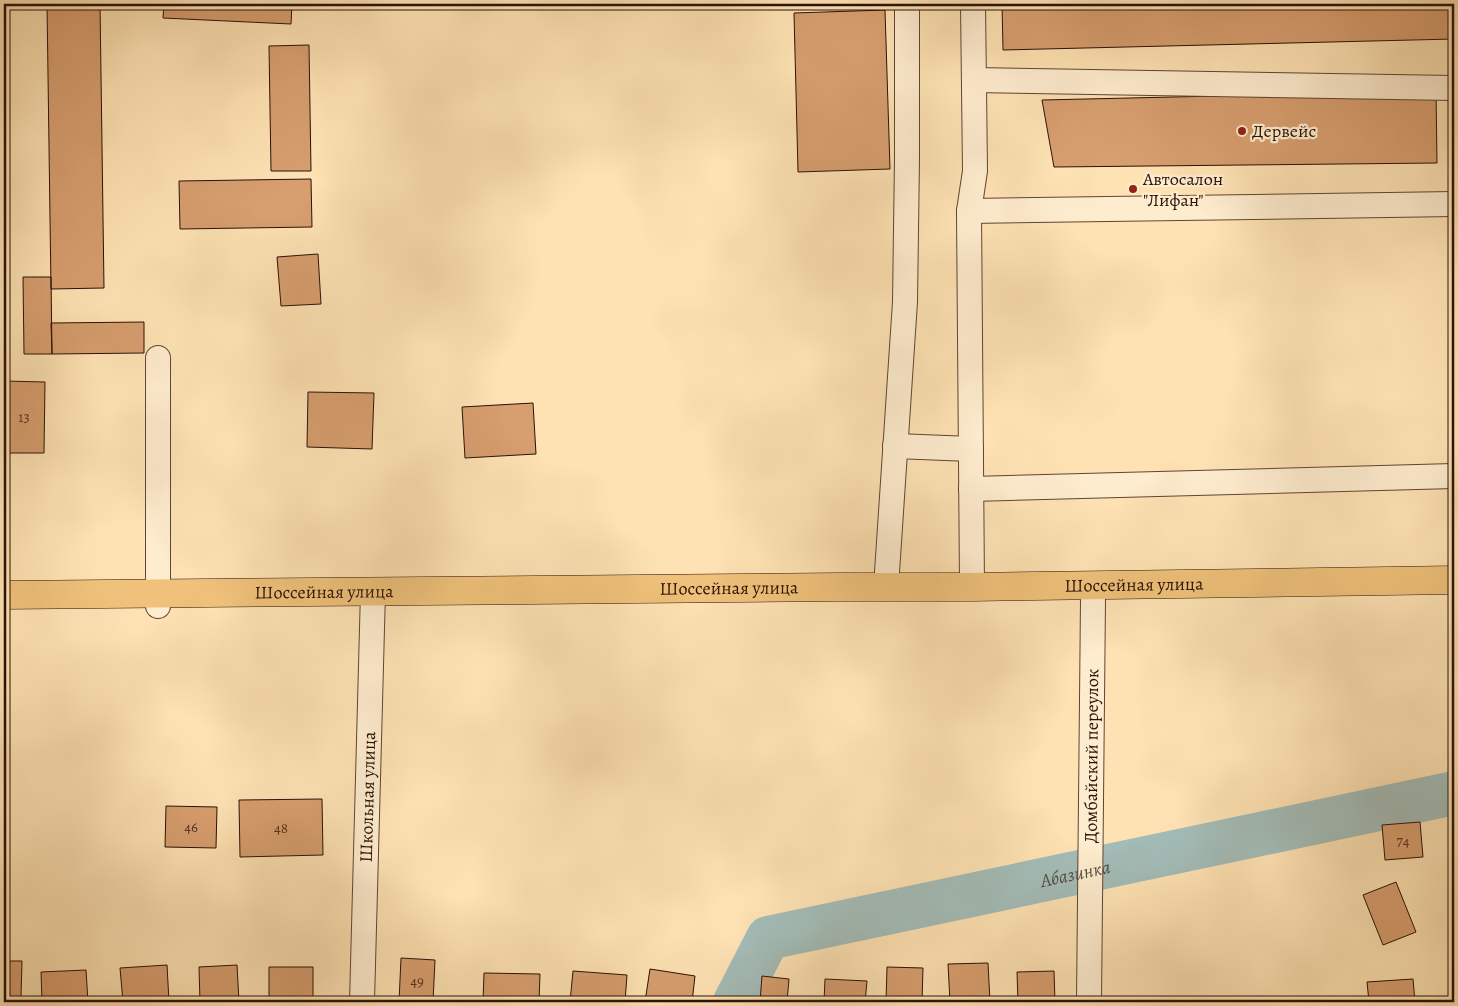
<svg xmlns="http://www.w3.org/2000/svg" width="1458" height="1006" font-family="Alegreya,serif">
	<rect width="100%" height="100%" fill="#fee2b3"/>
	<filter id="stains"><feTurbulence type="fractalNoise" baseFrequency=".004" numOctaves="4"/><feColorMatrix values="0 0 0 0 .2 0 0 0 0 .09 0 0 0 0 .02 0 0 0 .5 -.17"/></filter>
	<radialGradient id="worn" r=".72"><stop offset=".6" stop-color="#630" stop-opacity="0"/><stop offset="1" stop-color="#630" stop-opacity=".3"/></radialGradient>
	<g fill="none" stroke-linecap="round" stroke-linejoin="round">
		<path stroke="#a3bcb7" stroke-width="44" id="s1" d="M735,1002l33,-64 686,-145"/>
	</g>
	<path fill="#d79e6f" stroke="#2a1107" d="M47,4h53l4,284 -53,1z
		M164,4h128l-1,20 -128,-6z
		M1002,4h452v35l-451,11z
		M885,10l5,159 -92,3 -4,-159z
		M309,45l2,126h-40l-2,-125z
		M1436,91l1,72 -383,4 -12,-67z
		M311,179l1,48 -132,2 -1,-48z
		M318,254l3,50 -40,2 -4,-49z
		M23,277h28l1,77h-28z
		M144,322v31l-92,1 -1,-31z
		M4,381l41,1 -1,71h-40z
		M308,392l66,1 -2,56 -65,-2z
		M533,403l3,51 -71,4 -3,-51z
		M322,799l1,56 -83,2 -1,-57z
		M166,806l51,1 -1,41 -51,-1z
		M1420,822l3,35 -38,3 -3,-35z
		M1396,882l20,50 -33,13 -20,-50z
		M401,958l34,2 -2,42h-34z
		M4,961h18l-1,36 -17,-1z
		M988,963l2,39h-40l-2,-38z
		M167,965l2,37h-46l-3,-34z
		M237,965l2,37h-39l-1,-35z
		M269,967h44v35h-44z
		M887,967l36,1 -1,34h-36z
		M650,969l45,7 -3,26h-47z
		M86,970l2,32h-46l-1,-30z
		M573,971l54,4 -2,27h-55z
		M1054,971l1,31h-37l-1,-30z
		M484,973l56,1 -1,28h-56z
		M762,976l27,3 -2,23h-27z
		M825,979l42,2 -2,21h-41z
		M1413,979l2,23h-46l-2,-20z"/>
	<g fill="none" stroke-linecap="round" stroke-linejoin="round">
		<defs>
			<g id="minor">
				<path d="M974,80l480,8"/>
				<path d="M969,211l485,-7"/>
				<path d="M895,446l76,3"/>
				<path d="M971,489l483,-13"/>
				<path d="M886,587l19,-285 2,-144v-154"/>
				<path d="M972,587l-3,-376 6,-40 -2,-167"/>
				<path d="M158,606v-248"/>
				<path id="s2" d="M362,1002l11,-411"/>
				<path id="s3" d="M1089,1002l4,-403"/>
			</g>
			<g id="major">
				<path id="s4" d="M4,595l834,-8h134l482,-7"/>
			</g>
		</defs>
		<use href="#minor" stroke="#5f4532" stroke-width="26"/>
		<use href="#major" stroke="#2a1107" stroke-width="29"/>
		<use href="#minor" stroke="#feecce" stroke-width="24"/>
		<use href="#major" stroke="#efc17a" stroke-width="28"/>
	</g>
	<g fill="#8f2418" stroke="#feecce" stroke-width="2">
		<circle cx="1242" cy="131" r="5"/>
		<circle cx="1133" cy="189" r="5"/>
	</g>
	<g text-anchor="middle" stroke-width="4.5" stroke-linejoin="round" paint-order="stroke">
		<g font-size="15" fill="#553421">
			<text x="24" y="422">13</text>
			<text x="191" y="832">46</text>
			<text x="281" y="833">48</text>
			<text x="1403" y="846">74</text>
			<text x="417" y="986">49</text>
		</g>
		<g font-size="18" fill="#2a1107" stroke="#feecce" text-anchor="start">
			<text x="1252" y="137">Дервейс</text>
			<text x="1143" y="185">Автосалон<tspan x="1143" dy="21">"Лифан"</tspan></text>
		</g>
		<g font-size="18" fill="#2a1107" stroke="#feecce">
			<text dy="6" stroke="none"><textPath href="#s4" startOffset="1130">Шоссейная улица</textPath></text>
			<text dy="6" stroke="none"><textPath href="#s4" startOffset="725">Шоссейная улица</textPath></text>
			<text dy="6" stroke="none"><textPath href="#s4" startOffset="320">Шоссейная улица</textPath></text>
			<text dy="6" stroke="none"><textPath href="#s3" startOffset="246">Домбайский переулок</textPath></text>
			<text dy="6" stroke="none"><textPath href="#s2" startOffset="205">Школьная улица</textPath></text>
		</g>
		<g font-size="19" font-style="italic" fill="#544d45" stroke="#feecce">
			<text dy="7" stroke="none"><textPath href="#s1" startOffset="386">Абазинка</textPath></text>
		</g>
	</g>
	<rect width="1458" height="1006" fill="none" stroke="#fee2b3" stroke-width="20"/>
	<rect x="5" y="5" width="1448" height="996" fill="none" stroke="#2a1107" stroke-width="2.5"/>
	<rect x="10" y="10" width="1438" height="986" fill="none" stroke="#2a1107"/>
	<rect width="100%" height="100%" filter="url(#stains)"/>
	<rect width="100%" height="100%" fill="url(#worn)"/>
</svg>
